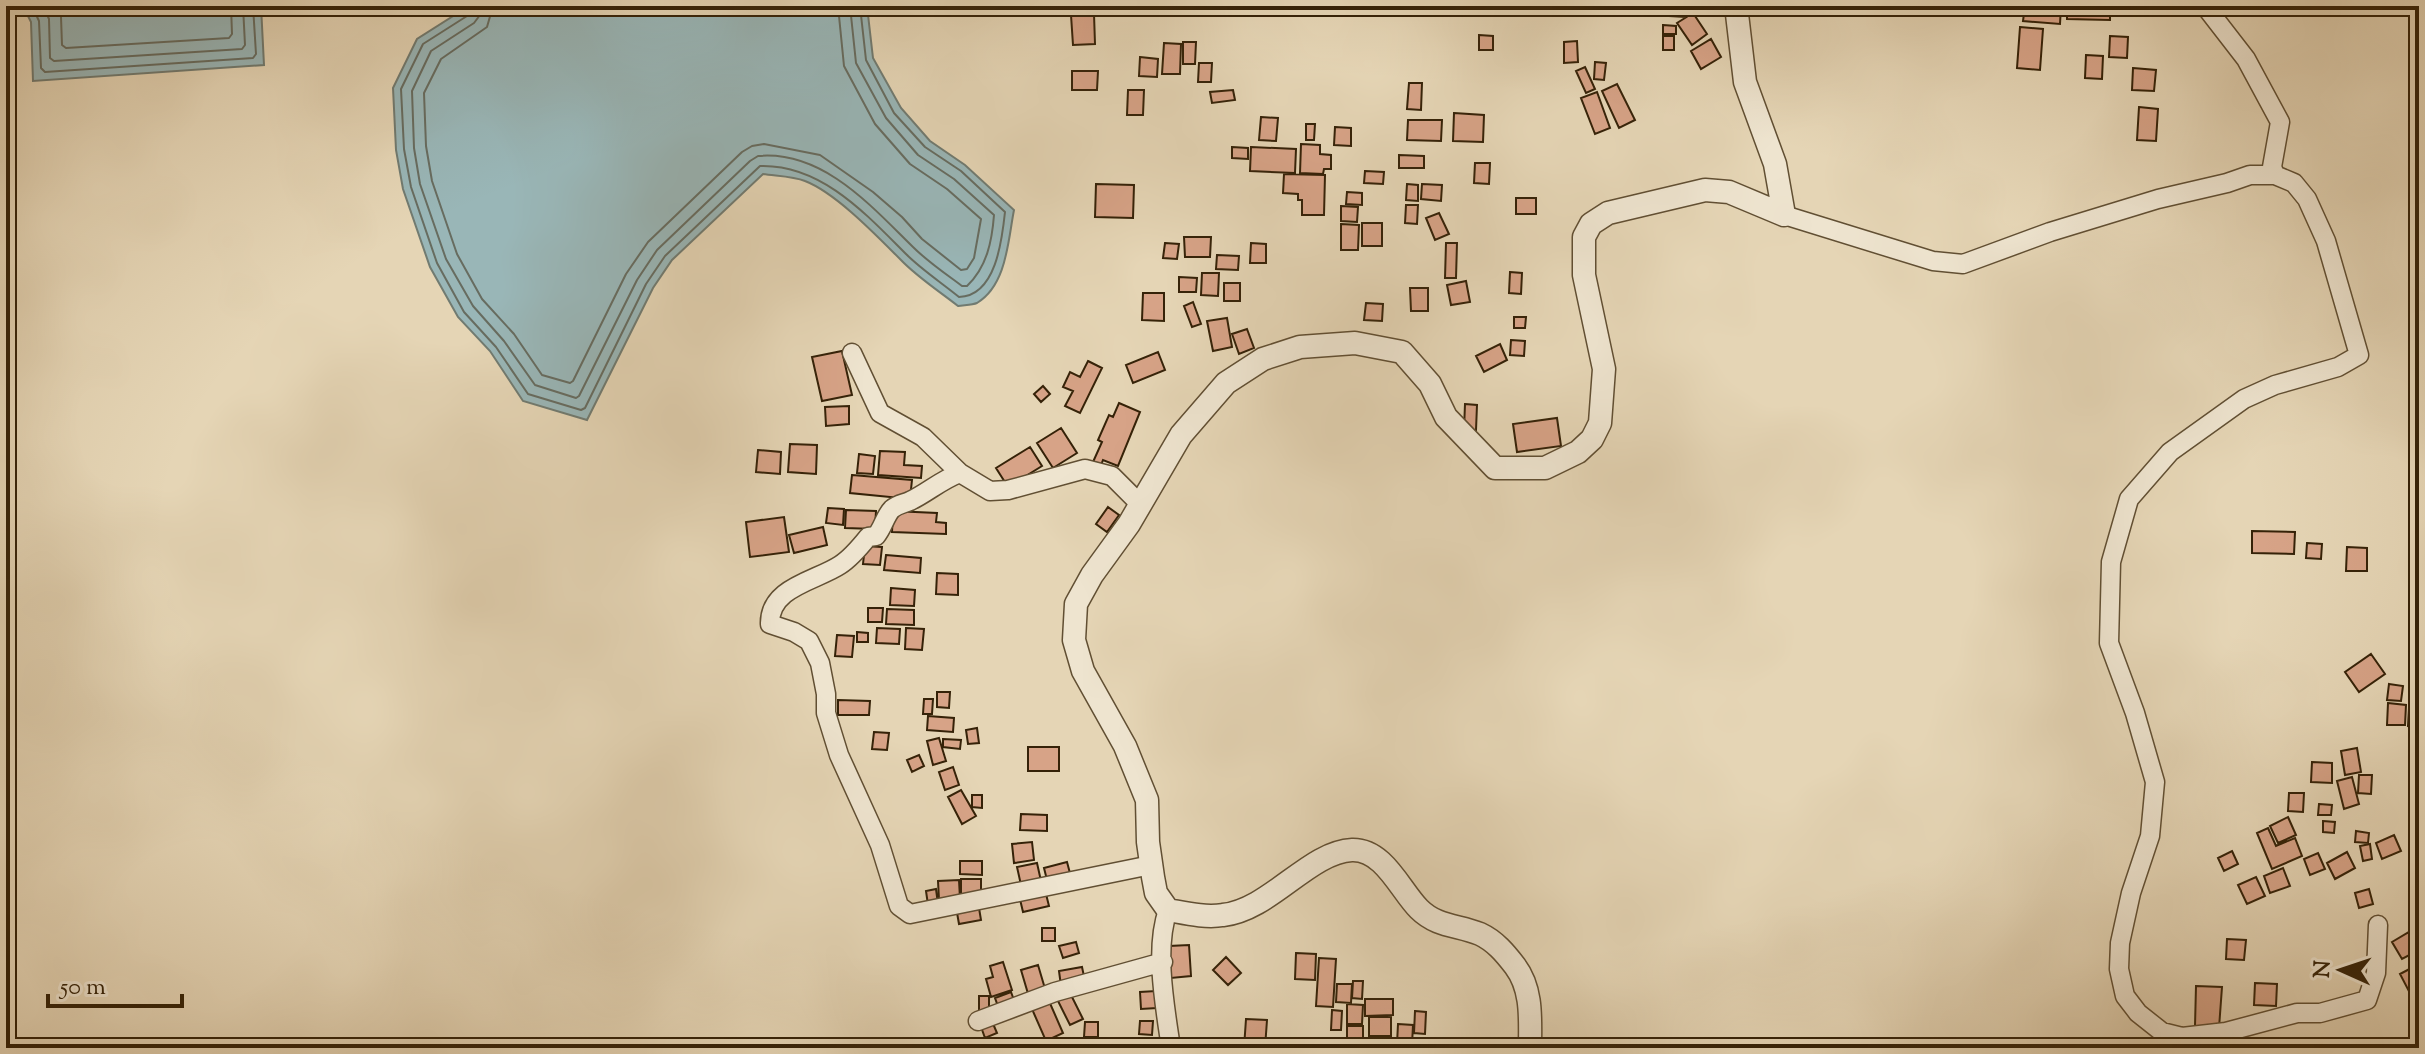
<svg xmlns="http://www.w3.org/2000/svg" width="2425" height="1054" font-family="'Sorts Mill Goudy',serif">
	<rect width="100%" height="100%" fill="#e5d5b5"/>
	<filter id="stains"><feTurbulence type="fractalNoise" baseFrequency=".0025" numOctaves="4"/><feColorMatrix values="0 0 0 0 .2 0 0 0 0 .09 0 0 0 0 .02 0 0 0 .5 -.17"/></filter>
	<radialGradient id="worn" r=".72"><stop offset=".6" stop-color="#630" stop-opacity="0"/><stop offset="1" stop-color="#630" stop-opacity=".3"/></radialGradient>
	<path fill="#99b6b7" stroke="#717b71" stroke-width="2" d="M23,6h238l3,59 -231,16 -2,-59z
		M469,6h398l6,52 28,50 29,33 35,24 49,45c-6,30 -7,75 -37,93 -5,2 -14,2 -19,3 -19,-15 -41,-29 -58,-47 -23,-23 -64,-66 -95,-78 -12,-5 -29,-5 -42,-7l-91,86 -19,28 -66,132 -64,-19 -33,-50 -32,-34 -28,-50 -27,-78 -7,-39 -3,-62 24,-49z"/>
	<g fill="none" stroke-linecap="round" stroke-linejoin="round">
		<path stroke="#676c60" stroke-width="2" d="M32,6l7,15 2,47 4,4 208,-14 3,-4 -3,-48
			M43,6l6,13 1,39 4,3 188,-12 3,-4 -2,-39
			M57,6l4,11 1,28 4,3 163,-10 3,-4 -1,-28
			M471,6l-4,10 -44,28 -22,45 3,60 7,38 26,76 27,49 32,35 32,47 53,16 4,-2 61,-124 19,-28 95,-90c61,-2 106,48 146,88 16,16 36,29 53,43 37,-1 43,-57 46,-85l-44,-41 -36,-24 -31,-34 -28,-53 -6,-54
			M481,6l-1,9 -6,8 -43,28 -19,40 2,57 6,36 26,75 27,47 31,35 31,44 41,13 3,-2 58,-116 20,-30 93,-89 8,-5c65,-6 114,51 155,91 15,15 33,27 49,39h5c20,-19 25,-45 27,-71l-40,-36 -36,-24 -32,-37 -30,-55 -6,-57
			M493,6l-6,21 -46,32 -17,34 2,53 6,35 25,73 25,45 32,35 28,41 28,8 3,-2 53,-107 22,-32 94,-90 10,-6 12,-2 56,11 53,37 29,25 20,22 39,31 6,-1 7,-11 7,-39 -34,-30 -37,-25 -35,-40 -31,-58 -6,-60"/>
	</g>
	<path fill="#d7a387" stroke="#352208" stroke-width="2" d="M1671,6h15v11l-16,-1z
		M2025,6h36l-1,18 -37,-3z
		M2067,6h43v14l-43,-1z
		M1693,13l14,21 -15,11 -15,-22z
		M1094,14l1,30 -22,1 -2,-30z
		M1663,25l13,1v8h-13z
		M2020,27l23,2 -3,41 -23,-2z
		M1479,35l14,1v14h-14z
		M1663,36h11v14h-11z
		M2110,36l18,1 -1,21 -18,-1z
		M1711,39l10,18 -20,12 -10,-18z
		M1577,41l1,21 -14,1v-21z
		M1183,42h13l-1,22h-12z
		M1164,43l17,1 -1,30h-18z
		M2086,55l17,1 -1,23 -17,-1z
		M1140,57l18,2 -1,18 -18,-1z
		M1595,62l11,1 -2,17 -10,-1z
		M1199,63h13l-1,19h-13z
		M1585,67l10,22 -9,4 -10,-22z
		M2133,68l23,2 -2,21 -22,-1z
		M1072,71h26l-1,19h-25z
		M1409,83h13l-1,27 -14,-1z
		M1617,84l18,36 -16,8 -17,-37z
		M1128,90h16l-1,25h-16z
		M1233,90l2,10 -23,3 -2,-11z
		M1597,92l13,36 -15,6 -14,-36z
		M2139,107l19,2 -2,32 -19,-1z
		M1454,113l30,2 -1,27 -30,-1z
		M1261,117l17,1 -2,23 -17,-1z
		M1408,120h34l-1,21 -34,-1z
		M1306,124h9l-1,16h-8z
		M1335,127l16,1v18l-17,-1z
		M1301,144l19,1v9l11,1v14h-7l-1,5 -23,-1z
		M1232,147l16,1v11l-16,-1z
		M1251,147l45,2 -1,24 -45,-2z
		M1399,155l25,1v12h-25z
		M1475,163h15l-1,21 -15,-1z
		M1365,171l19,1 -1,12 -19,-1z
		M1284,174l41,1 -1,40h-22v-15h-4v-6l-15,-1z
		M1096,184l38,1 -1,33 -38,-1z
		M1407,184l11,1v16l-12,-1z
		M1422,184l20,1 -1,16 -20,-2z
		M1347,192l15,1v12l-16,-1z
		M1516,198h20v16h-20z
		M1406,205h12l-1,19 -12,-1z
		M1341,206l17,1 -1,15 -16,-1z
		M1439,213l10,21 -14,6 -9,-22z
		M1362,223h20v23h-20z
		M1341,224l18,1 -1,25h-17z
		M1184,237h27l-1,20h-25z
		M1165,243l14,1 -2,15 -14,-1z
		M1251,243l15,1v19h-16z
		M1446,243h11l-1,35h-11z
		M1217,255l22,1 -1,14 -22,-1z
		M1510,272l12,1 -1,21 -12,-1z
		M1202,273h17l-1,23 -17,-1z
		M1179,277l18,1 -1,14h-17z
		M1466,281l4,21 -19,3 -4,-20z
		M1224,283h16v18h-16z
		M1410,288h18v23h-17z
		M1143,293h21v28l-22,-1z
		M1193,302l8,22 -9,3 -8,-21z
		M1366,303l17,1 -1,17 -18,-1z
		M1514,317h12l-1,11h-11z
		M1227,318l5,29 -19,4 -6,-30z
		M1247,329l7,19 -15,6 -7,-20z
		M1511,340l14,1 -1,15 -14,-1z
		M1500,344l7,16 -23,12 -8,-16z
		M842,351l10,44 -30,6 -10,-44z
		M1158,352l7,18 -32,13 -7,-18z
		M1088,361l14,7 -22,45 -15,-7 8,-15 -10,-4 7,-15 10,5z
		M1043,386l7,8 -9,8 -7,-8z
		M1119,403l21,9 -22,54 -15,-6 -2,5 -8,-3 9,-20 -4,-2 11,-25 4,2z
		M1465,404l12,1 -1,25h-12z
		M849,406v18l-23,2 -1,-19z
		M1557,418l4,28 -44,6 -4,-28z
		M1061,428l16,25 -24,15 -16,-25z
		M790,444l27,1 -1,29 -28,-2z
		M1030,447l12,19 -34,21 -12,-19z
		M758,450l23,2 -1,22 -24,-2z
		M880,451l25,1 -1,13 18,1 -1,12 -43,-3z
		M859,454l16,2 -2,18 -16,-1z
		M852,475l60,5 -2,19 -60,-6z
		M1108,507l11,8 -12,17 -11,-8z
		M828,508l16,1 -1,16 -17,-2z
		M846,510l30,1 -1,18 -30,-1z
		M893,511l44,2 -1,9 10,1v11l-54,-2z
		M784,517l5,35 -39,5 -4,-35z
		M823,527l4,18 -33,8 -5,-18z
		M2252,531l43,1 -1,22 -42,-1z
		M2307,543l15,1 -1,15 -15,-1z
		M865,546l17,1 -2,18 -17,-1z
		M2347,547l20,1v23h-21z
		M886,555l35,3 -1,15 -36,-3z
		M937,573l21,1v21l-22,-1z
		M891,588l24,2 -1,16 -24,-1z
		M868,608h15l-1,14h-14z
		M887,609l27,1v15l-28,-1z
		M877,628l23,1 -1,15 -23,-1z
		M906,628l18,1 -2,21 -17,-1z
		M857,632l11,1v9h-11z
		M837,635l17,1 -2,21 -17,-1z
		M2371,654l14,20 -26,18 -14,-20z
		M2389,684l14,2 -2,15 -14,-1z
		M937,692h13l-1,16 -12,-1z
		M924,699h9l-1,15h-9z
		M838,700l32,1 -1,14h-31z
		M2388,703l18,2 -1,20h-18z
		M2409,708h10v19l-11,-1z
		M928,716l26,2 -1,14 -26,-2z
		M977,728l2,15 -11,1 -2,-14z
		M874,732l15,1 -2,17 -15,-1z
		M939,738l7,23 -13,4 -6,-24z
		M943,739l18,1 -1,9 -17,-2z
		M1028,747h31v24h-31z
		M2357,748l4,24 -16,3 -4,-24z
		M919,755l5,11 -12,6 -5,-12z
		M2312,762l20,1v20l-21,-1z
		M953,767l6,18 -14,5 -6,-18z
		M2359,775h13l-1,19 -13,-1z
		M2352,777l7,27 -15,5 -7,-28z
		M961,790l15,26 -14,8 -14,-27z
		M2289,793h15l-1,19 -15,-1z
		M972,795h10v13l-10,-1z
		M2319,804l13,1 -1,10h-13z
		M1021,814l26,1v16l-27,-1z
		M2288,817l8,18 -18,8 -8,-17z
		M2323,821l12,1 -1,11 -11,-1z
		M2268,828l8,18 19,-8 7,18 -30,13 -15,-36z
		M2356,831l13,2 -1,10 -13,-1z
		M2394,835l7,16 -19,8 -6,-16z
		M1032,842l2,18 -20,3 -2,-19z
		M2370,844l2,15 -9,2 -3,-15z
		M2232,851l6,13 -14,7 -6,-13z
		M2347,852l8,16 -20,11 -8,-16z
		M2318,853l7,16 -15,6 -6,-16z
		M960,861h22v14l-22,-1z
		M1067,862l4,15 -23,7 -4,-16z
		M1037,863l4,18 -20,4 -4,-18z
		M2283,868l7,18 -20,7 -6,-17z
		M2256,877l9,19 -18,8 -9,-19z
		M961,879h20v19h-20z
		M959,880l1,19 -21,1 -1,-19z
		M936,889l2,15 -10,1 -2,-14z
		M2369,889l4,15 -14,4 -4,-15z
		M1045,890l4,16 -26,6 -4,-17z
		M978,902l3,18 -22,4 -3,-17z
		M1042,928h13v13h-13z
		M2409,932l10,18 -17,9 -10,-17z
		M2227,939l19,1 -2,20 -18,-1z
		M1076,942l3,11 -16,5 -4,-12z
		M1189,945l2,31 -20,2 -2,-32z
		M1296,953l20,1 -1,26 -20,-1z
		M1226,957l15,16 -13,12 -15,-15z
		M1319,958l17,1 -3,48 -17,-1z
		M1003,962l9,28 -21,7 -5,-18 7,-2 -3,-11z
		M2419,964v32l-6,3 -13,-25z
		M1038,965l8,27 -17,5 -8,-27z
		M1082,967l3,14 -24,5 -2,-15z
		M1353,981h10l-1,18 -10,-1z
		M2255,983l22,1 -1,22 -22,-1z
		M1337,984h15l-1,19 -15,-1z
		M2196,986l26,1 -3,41 -24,-2z
		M1156,991l1,17 -16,1 -1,-17z
		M1011,992l4,11 -16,6 -4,-11z
		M1070,993l13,26 -13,6 -13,-26z
		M979,996h10v19h-10z
		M1365,999h28v16l-28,1z
		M1049,1001l14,32 -17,8 -14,-32z
		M1347,1004l16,1 -1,19h-15z
		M1332,1010l10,1 -1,19h-10z
		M1415,1011l11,1 -1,22 -11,-1z
		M1369,1017h22v19h-22z
		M991,1019l6,14 -12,5 -5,-14z
		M1246,1019l21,1 -2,28h-21z
		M1140,1021h13l-1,14 -13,-1z
		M1085,1022h13v15h-14z
		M1398,1024l15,1 -1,20 -15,-1z
		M1347,1026h16v22h-16z"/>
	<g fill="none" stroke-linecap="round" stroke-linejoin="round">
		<defs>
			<path id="minor" d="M2205,6l41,53 34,63 -8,45 3,8
				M1784,215l149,46 30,3 87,-32 108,-33 69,-16 23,-8h25l19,8 13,16 19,42 33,114 -21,12 -63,18 -31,14 -74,53 -41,47 -18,63 -2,81 26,70 20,69 -5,54 -19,57 -11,50 -1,26 6,27 13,17 24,19 20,5 44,-5 71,-19h23l47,-13 9,-27 2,-48
				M852,353l28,60 43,24 37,36
				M1140,504l-28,-28 -27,-7 -77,21 -18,1 -30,-18c-19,7 -33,20 -50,28 -7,3 -12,3 -18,8 -7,7 -9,19 -16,27l-8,1c-8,10 -17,21 -28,28 -24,16 -71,22 -70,59l24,8 15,9 11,22 6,31v19l13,42 41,90 19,61 11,8 241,-49
				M1168,910c-14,39 -3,97 3,138
				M978,1021l77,-29 108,-30"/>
			<path id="tertiary" d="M1738,6l-1,8 8,68 30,82 9,51
				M1530,1048c0,-28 3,-58 -15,-82 -10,-13 -20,-25 -35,-32 -22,-9 -43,-7 -61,-25 -19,-19 -35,-60 -67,-59 -43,2 -82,60 -129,65 -18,3 -38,-2 -55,-5l-12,-17 -3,-16 -5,-35 -1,-42 -22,-54 -42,-75 -9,-31 2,-36 16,-29 37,-51 52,-89 45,-52 37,-24 37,-12 55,-4 47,9 28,32 16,33 49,51h50l33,-16 14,-13 8,-16 4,-54 -20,-94v-38l7,-13 17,-11 97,-23 24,2 55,23"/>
		</defs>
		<use href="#minor" stroke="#614f33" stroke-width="21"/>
		<use href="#tertiary" stroke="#614f33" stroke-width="25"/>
		<use href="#minor" stroke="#eee4cf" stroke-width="18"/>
		<use href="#tertiary" stroke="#eee4cf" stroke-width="22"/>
	</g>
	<rect width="2425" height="1054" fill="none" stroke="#e5d5b5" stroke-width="32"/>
	<rect x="8" y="8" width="2409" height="1038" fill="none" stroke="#352208" stroke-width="4"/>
	<rect x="16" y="16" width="2393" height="1022" fill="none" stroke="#352208" stroke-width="2"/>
	<g transform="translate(2341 970) rotate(273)" stroke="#eee4cf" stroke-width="6" paint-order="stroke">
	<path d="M0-6L14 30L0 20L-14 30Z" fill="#352208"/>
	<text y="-12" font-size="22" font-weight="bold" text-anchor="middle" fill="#352208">N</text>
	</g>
	<path d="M48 994v12h134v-12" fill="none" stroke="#352208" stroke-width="4"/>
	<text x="60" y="994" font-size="24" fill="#352208" stroke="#eee4cf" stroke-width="6" paint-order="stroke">50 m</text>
	<rect width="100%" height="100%" filter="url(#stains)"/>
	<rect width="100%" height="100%" fill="url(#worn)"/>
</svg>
